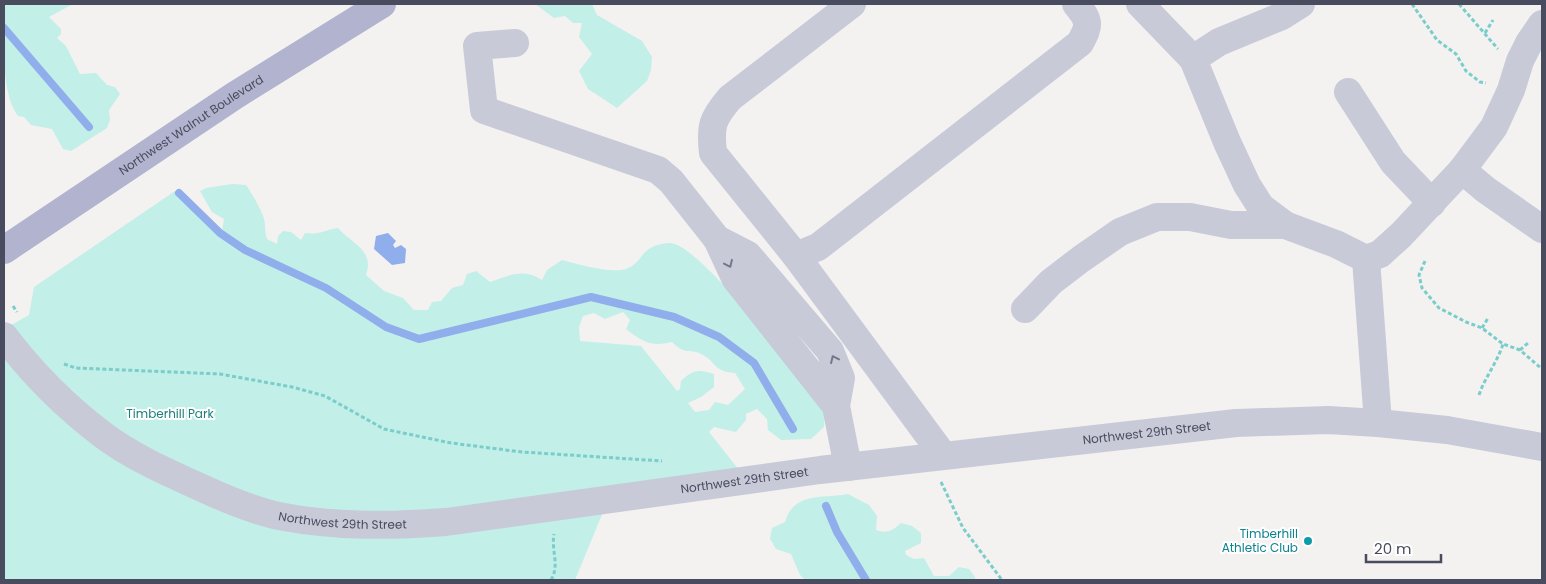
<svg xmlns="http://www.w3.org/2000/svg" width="1546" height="584" font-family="Poppins,sans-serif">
	<rect width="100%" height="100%" fill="#f3f2f1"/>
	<path fill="#c2efe8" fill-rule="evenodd" d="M4,4h69l-24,13 12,12v5l-4,4 9,8 14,28 16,-1 11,12 8,2 5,7 -11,16 1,10 -3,8 -36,23 -8,-2 -11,-20 -21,-4 -7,-8 -6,-1c-18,-24 -14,-80 -14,-112z
		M535,4h57l5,11 45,26 10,16 -1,13 -4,11 -30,27 -29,-19 -9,-18 13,-17 -13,-17 3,-14h-9l-8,-7 -11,2z
		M232,184l14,1c4,5 17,28 18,34 2,8 0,10 3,20l10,5 1,-8 5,-5 8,1 10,8 4,-7c17,2 18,-3 33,-5 13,15 37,22 28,47l18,16 19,7 11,12h14l4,-8 9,-1 11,-13 11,-3 4,-11 9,-3 14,11c20,-7 33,-14 52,-2l5,-10 15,-10c14,4 51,14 64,9 19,-7 12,-23 43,-26 30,-2 134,139 156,167l-1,17 -13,12 -30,1 -13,-10 -1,-11 -10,-10 -11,5v6l-10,12 -22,-5 -5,5 38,48 -139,20 -33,80h-571v-251l25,-14 5,-28 141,-96 46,46 3,-18 -12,-7 -12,-21 6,-3zM623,312l7,8 -4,9c17,13 25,18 46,13 14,14 17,6 29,12 17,8 10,17 34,19l10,16 -17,16 -13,-3 -6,8 -14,2 -7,-9 13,-6 13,-10v-13c-16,-5 -21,-4 -33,7l-1,8 -3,2 -36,-45 -61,-5 -1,-14 4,-11 11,-3 11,6z
		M848,494l21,11 8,11 -1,14c11,4 16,1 25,-7l11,3 9,7v10l-16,8 1,4 8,4 10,-1 10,18h15l10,-9 10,2 6,8v3h-170l-5,-5 -9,-21 -15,-5 -6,-10 2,-11 13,-6c9,-31 38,-23 63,-28z"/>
	<path fill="#90aeeb" d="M388,233l8,8 -3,4 2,3 6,-3 5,4 -1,14 -13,2 -18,-16 2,-13z"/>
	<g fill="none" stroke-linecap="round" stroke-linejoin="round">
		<path stroke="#90aeeb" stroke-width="8" d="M4,28l85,99
			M179,193l41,40 25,17 81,38 60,39 33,12 172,-42 83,20 45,20 35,26 39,66
			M826,506l11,26 29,48"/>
		<path stroke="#7acdca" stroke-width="3" stroke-dasharray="4 2.5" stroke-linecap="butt" d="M1412,4l25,36 19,14 10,17 14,11 6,1
			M1459,4l39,45
			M1485,33l8,-13
			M1425,261l-6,14 3,13 17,20 27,14 16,6 21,16 17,6 22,19
			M13,306l4,6
			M1482,328l6,-10
			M1520,350l8,-7
			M64,364l12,4 144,6 72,13 33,9 59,33 67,14 71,9 140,9
			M1479,395c6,-18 18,-32 24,-51
			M941,482l22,46 39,52
			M551,580c9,-15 0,-29 3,-46"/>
		<g stroke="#c8cad8" stroke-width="28">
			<path d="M852,4l-122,94c-18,21 -20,28 -17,55l83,103 147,199"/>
			<path d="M1140,4l53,55 34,83 20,43 14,22 24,18 51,19 30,15 12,164"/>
			<path d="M515,43l-38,3 7,64 174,60 13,11 46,58"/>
			<path d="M1193,59l26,-17 63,-26 19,-12"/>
			<path d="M1348,92l45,70 39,41"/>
			<path d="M1462,170l24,20 56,39"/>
			<path d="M796,256l22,-9 262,-204c10,-18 10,-22 -4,-39"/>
			<path d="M1366,259l14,-5 21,-19 61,-65 32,-43 17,-37 9,-29 9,-18 13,-19"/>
			<path d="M1025,309l26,-27 30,-23 39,-27 37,-15h33l41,8h54"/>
			<path id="s1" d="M4,336c28,37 62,71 99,99 29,22 66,38 99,53 26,12 54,24 82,29 54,10 108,9 162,5l374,-52 416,-47 92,-3 50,3 69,7 95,17"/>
			<path d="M836,406l-101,-128 -18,-39 31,16 82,96 11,27 -5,28 12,61"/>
		</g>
		<path stroke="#b2b3cf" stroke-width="28" id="s2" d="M4,250l230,-154 148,-92"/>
	</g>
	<defs><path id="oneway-chevron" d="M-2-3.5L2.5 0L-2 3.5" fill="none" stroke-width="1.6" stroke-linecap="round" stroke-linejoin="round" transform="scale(1.25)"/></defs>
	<g stroke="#757789">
		<use href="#oneway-chevron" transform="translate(729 264) rotate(65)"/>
		<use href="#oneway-chevron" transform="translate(834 359) rotate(-115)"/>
	</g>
	<circle fill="#0f9aa8" stroke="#fff" stroke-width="2" cx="1308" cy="541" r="5"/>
	<g text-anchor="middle" stroke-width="4" stroke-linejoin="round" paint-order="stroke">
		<g font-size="12" fill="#494b5e" stroke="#fff">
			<text dy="4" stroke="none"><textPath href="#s2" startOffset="225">Northwest Walnut Boulevard</textPath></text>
			<text dy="4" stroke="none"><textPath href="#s1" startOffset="1209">Northwest 29th Street</textPath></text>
			<text dy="4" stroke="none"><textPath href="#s1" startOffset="804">Northwest 29th Street</textPath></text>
			<text dy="4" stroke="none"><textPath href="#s1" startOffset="399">Northwest 29th Street</textPath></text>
		</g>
		<g font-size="12" fill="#1a807c" stroke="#fff">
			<text x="170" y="418">Timberhill Park</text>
		</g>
		<g font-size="12" fill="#0d838f" stroke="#fff" text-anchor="end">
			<text x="1298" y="538">Timberhill<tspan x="1298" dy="14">Athletic Club</tspan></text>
		</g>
	</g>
	<rect width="1546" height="584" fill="none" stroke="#494b5e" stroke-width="10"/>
	<path d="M1366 554v8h75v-8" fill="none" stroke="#494b5e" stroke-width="2.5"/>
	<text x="1374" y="554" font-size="15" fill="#494b5e" stroke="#ffffff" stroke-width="4" paint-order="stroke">20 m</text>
</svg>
